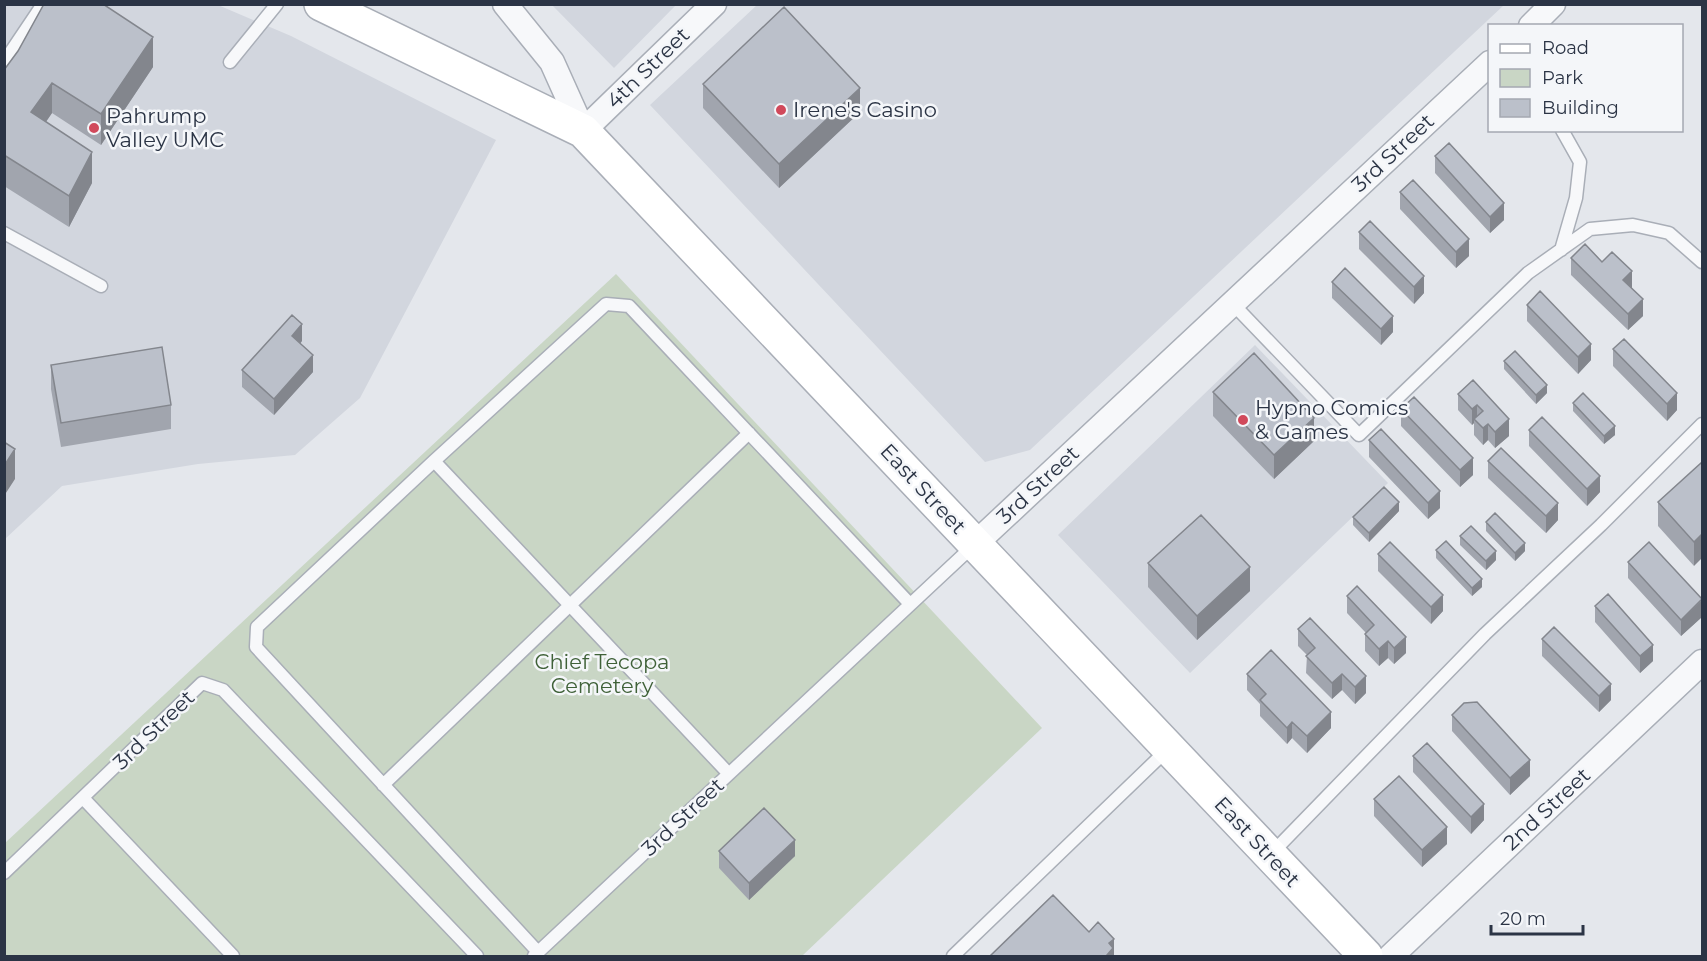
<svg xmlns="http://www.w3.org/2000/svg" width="1707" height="961" font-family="Montserrat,sans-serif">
	<rect width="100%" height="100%" fill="#e4e7ec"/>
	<path fill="#d2d6de" d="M5,5h213l73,31 205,104 -136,258 -65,57 -97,9 -136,22 -57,53z
		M552,5h124l-62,63z
		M757,5h747l-474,445 -45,12 -335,-357z
		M1255,345l133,138 -198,190 -132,-138z"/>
	<path fill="#c9d6c5" d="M616,274l426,454 -240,228h-797v-113z"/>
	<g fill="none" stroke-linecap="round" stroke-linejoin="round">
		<defs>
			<path id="lane" d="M4,62l39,-58
				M230,62l47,-58
				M4,233l97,53
				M1561,250l15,-52 4,-36 -18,-32
				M1232,303l127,132 169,-162 62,-44 43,-4 36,8 33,29
				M434,461l295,313
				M383,785l366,-352
				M83,798l150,158
				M1270,855l215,-221 116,-109 101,-101
				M4,873l198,-190 21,7 254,266
				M538,952l-282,-305 1,-20 177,-166 172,-157 23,2 281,298
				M534,956l440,-411
				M953,956l215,-207"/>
			<path id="street" d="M505,4l47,58 31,69 131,-127
				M1531,26l22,-22
				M975,544l515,-481
				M1391,956l311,-294"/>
			<path id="secondary" d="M321,4l262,127 783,825"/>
		</defs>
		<use href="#lane" stroke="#a9aeb7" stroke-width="15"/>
		<use href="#street" stroke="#a9aeb7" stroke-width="27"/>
		<use href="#secondary" stroke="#a9aeb7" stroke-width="36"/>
		<use href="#lane" stroke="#f7f8fa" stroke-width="12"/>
		<use href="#street" stroke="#f7f8fa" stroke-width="24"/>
		<use href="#secondary" stroke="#fff" stroke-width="33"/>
	</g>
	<path fill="#a1a5ae" d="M153,67l-52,78 -49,-32 -6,9 46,61 -23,44 -65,-41v-116z
		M703,84l157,28 -81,76 -76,-80z
		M1435,156l69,64 -14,13 -55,-60z
		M1400,192l69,64 -13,12 -56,-59z
		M1359,232l65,61 -10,11 -55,-55z
		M1571,258l31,4 30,26 11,28 -15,14 -57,-55z
		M1332,282l61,50 -12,13 -49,-47z
		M1527,305l64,55 -13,14 -51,-53z
		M302,341l-2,3 13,28 -39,43 -32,-28v-17z
		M1613,349l64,61 -10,11 -54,-55z
		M1504,361l43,32 -11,11 -32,-35z
		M51,365l120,40v24l-110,18 -10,-58z
		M1473,380l36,56 -14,12 -7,-8 -5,5 -9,-10v-12l-2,2 -14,-15v-16z
		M1213,392l101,49 -40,38 -61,-63z
		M1573,403l42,32 -11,9 -31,-33z
		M1401,409l72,66 -13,12 -59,-61z
		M1529,430l71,62 -13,14 -58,-60z
		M1369,440l71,68 -12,11 -59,-62z
		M1488,461l70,59 -12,13 -58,-55z
		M1701,463l-7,103 -36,-40v-24z
		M1399,511l-30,31 -16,-17v-8z
		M1486,522l39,29 -10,10 -29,-30z
		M1460,536l36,24 -10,10 -26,-25z
		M1436,550l46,37 -10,9 -36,-38z
		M1378,554l65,57 -12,13 -53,-53z
		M1628,562l74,37v18l-21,19 -53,-58z
		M1148,563l102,28 -53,49 -49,-53z
		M1347,596l59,57 -12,11 -6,-6 -9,8 -14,-15v-17l1,-1 -19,-20z
		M1595,606l58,55 -13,12 -45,-51z
		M1298,629l68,64 -11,11 -13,-14 -10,9 -26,-26 1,-18 -9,-9z
		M1542,639l69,61 -12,12 -57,-56z
		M1247,674l84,54 -24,25 -15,-15 -5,6 -27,-28v-12l-13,-14z
		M1452,715l78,61 -20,19 -58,-64z
		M1413,756l71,64 -13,14 -58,-62z
		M1374,799l73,45 -25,23 -48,-51z
		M719,851l76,5 -46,44 -30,-32z"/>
	<path fill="#83868d" d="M153,37v30l-52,78v-31z
		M52,83v30l-21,30v-31z
		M860,88v24l-81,76v-24z
		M92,152v31l-23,44v-31z
		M1504,203v17l-14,13v-16z
		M1469,239v17l-13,12v-16z
		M1632,271v17l-9,9v-17z
		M1424,276v17l-10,11v-17z
		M1643,299v17l-15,14v-16z
		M1393,316v16l-12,13v-16z
		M302,324v17l-10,12v-17z
		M1591,344v16l-13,14v-17z
		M313,355v17l-39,43v-16z
		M1547,385v8l-11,11v-9z
		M1677,393v17l-10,11v-17z
		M1477,405v16l-3,-2v4l-2,2v-16z
		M1314,418v23l-40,38v-24z
		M1509,419v17l-14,12v-16z
		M1488,424v16l-5,5v-17z
		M1615,426v9l-11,9v-8z
		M15,449v30l-11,17v-30z
		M1473,458v17l-13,12v-17z
		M1600,476v16l-13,14v-17z
		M1440,491v17l-12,11v-16z
		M1399,502v9l-30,31v-9z
		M1558,503v17l-12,13v-17z
		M1702,534v24l-8,8v-24z
		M1525,543v8l-10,10v-8z
		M1496,551v9l-10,10v-9z
		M1250,567v24l-53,49v-24z
		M1482,579v8l-10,9v-8z
		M1443,595v16l-12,13v-17z
		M1702,600v17l-21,19v-16z
		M1406,637v16l-12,11v-16z
		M1388,641v17l-9,8v-17z
		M1653,645v16l-13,12v-17z
		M1342,674v16l-10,9v-16z
		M1366,676v17l-11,11v-17z
		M1611,684v16l-12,12v-16z
		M1331,712v16l-24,25v-17z
		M1292,722v16l-5,6v-16z
		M1530,760v16l-20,19v-17z
		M1484,804v16l-13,14v-17z
		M1447,827v17l-25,23v-17z
		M795,840v16l-46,44v-17z
		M1114,939v18h-7l2,-14z"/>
	<path fill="#bbc0ca" stroke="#83868d" stroke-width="1.5" d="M44,4h59l50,33 -52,77 -49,-31 -21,29 61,40 -23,44 -65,-41v-85l14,-19z
		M784,7l76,81 -81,76 -76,-80z
		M1449,143l55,60 -14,14 -55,-61z
		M1413,180l56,59 -13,13 -56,-60z
		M1370,221l54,55 -10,11 -55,-55z
		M1585,244l17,18 10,-10 20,19 -9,9 20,19 -15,15 -57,-56z
		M1345,268l48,48 -12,13 -49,-47z
		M1540,291l51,53 -13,13 -51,-52z
		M292,315l10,9 -10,12 21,19 -39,44 -32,-29z
		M1624,339l53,54 -10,11 -54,-55z
		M162,347l9,58 -110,18 -10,-58z
		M1515,351l32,34 -11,10 -32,-34z
		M1254,353l60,65 -40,37 -61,-63z
		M1473,380l36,39 -14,13 -7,-8 -5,4 -9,-9 9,-8 -6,-6 -5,4 -14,-15z
		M1583,393l32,33 -11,10 -31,-33z
		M1414,397l59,61 -13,12 -59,-61z
		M1542,417l58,59 -13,13 -58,-59z
		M1381,429l59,62 -12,12 -59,-63z
		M4,442l11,7 -11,17z
		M1501,448l57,55 -12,13 -58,-55z
		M1701,463l1,2v69l-8,8 -36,-40z
		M1384,487l15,15 -30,31 -16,-16z
		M1495,513l30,30 -10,10 -29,-31z
		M1201,515l49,52 -53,49 -49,-53z
		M1471,526l25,25 -10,10 -26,-25z
		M1446,541l36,38 -10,9 -36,-38z
		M1390,542l53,53 -12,12 -53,-53z
		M1649,542l53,57 -21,21 -53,-58z
		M1357,586l49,51 -12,11 -6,-7 -9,8 -14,-15 9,-9 -27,-29z
		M1608,594l45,51 -13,11 -45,-50z
		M1310,618l56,58 -11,11 -13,-13 -10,9 -26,-27 9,-8 -17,-19z
		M1554,627l57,57 -12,12 -57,-57z
		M1271,650l60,62 -24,24 -15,-14 -5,6 -27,-28 6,-6 -19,-20z
		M1477,702l53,58 -20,18 -58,-63 12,-12z
		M1427,743l57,61 -13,13 -58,-61z
		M1399,776l48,51 -25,23 -48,-51z
		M764,808l31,32 -46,43 -30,-32z
		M1053,895l36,37 9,-10 16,17 -5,4 4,5 -6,7 2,2h-120z"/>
	<g fill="#d1495b" stroke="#f4f6f9" stroke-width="2">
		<circle cx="781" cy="110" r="6"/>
		<circle cx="94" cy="128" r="6"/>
		<circle cx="1243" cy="420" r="6"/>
	</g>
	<g text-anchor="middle" stroke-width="5" stroke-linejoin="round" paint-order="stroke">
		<g font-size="21" fill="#2b3445" stroke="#f4f6f9">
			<text transform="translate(648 68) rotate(-44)" y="7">4th Street</text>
			<text transform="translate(1393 153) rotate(-43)" y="7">3rd Street</text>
			<text transform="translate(1038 485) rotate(-43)" y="7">3rd Street</text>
			<text transform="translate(923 489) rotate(47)" y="7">East Street</text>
			<text transform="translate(154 730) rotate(-44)" y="7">3rd Street</text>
			<text transform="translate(1547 809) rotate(-43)" y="7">2nd Street</text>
			<text transform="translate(683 817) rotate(-43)" y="7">3rd Street</text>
			<text transform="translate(1257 842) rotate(47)" y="7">East Street</text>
		</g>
		<g font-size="21" fill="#2b3445" stroke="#f4f6f9" text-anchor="start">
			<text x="793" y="117">Irene's Casino</text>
			<text x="106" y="123">Pahrump<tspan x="106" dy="24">Valley UMC</tspan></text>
			<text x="1255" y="415">Hypno Comics<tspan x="1255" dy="24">&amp; Games</tspan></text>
		</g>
		<g font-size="21" fill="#3f6138" stroke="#f4f6f9">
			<text x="602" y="669">Chief Tecopa<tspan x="602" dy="24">Cemetery</tspan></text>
		</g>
	</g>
	<rect width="1707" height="961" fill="none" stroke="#2b3445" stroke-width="12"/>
	<rect x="1488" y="24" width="195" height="108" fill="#f4f6f9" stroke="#a4a8b1" stroke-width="1.5"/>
	<rect x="1500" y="44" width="30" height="9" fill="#ffffff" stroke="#a4a8b1" stroke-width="1.5"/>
	<text x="1542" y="54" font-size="18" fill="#2b3445">Road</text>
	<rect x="1500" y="69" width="30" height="18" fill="#c9d6c5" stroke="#a4a8b1" stroke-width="1.5"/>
	<text x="1542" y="84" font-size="18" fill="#2b3445">Park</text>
	<rect x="1500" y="99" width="30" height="18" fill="#bbc0ca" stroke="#a4a8b1" stroke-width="1.5"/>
	<text x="1542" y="114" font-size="18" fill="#2b3445">Building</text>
	<path d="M1491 925v9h92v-9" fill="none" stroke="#2b3445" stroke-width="3"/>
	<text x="1500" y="925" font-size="18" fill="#2b3445" stroke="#f4f6f9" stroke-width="4.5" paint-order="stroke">20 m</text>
</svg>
